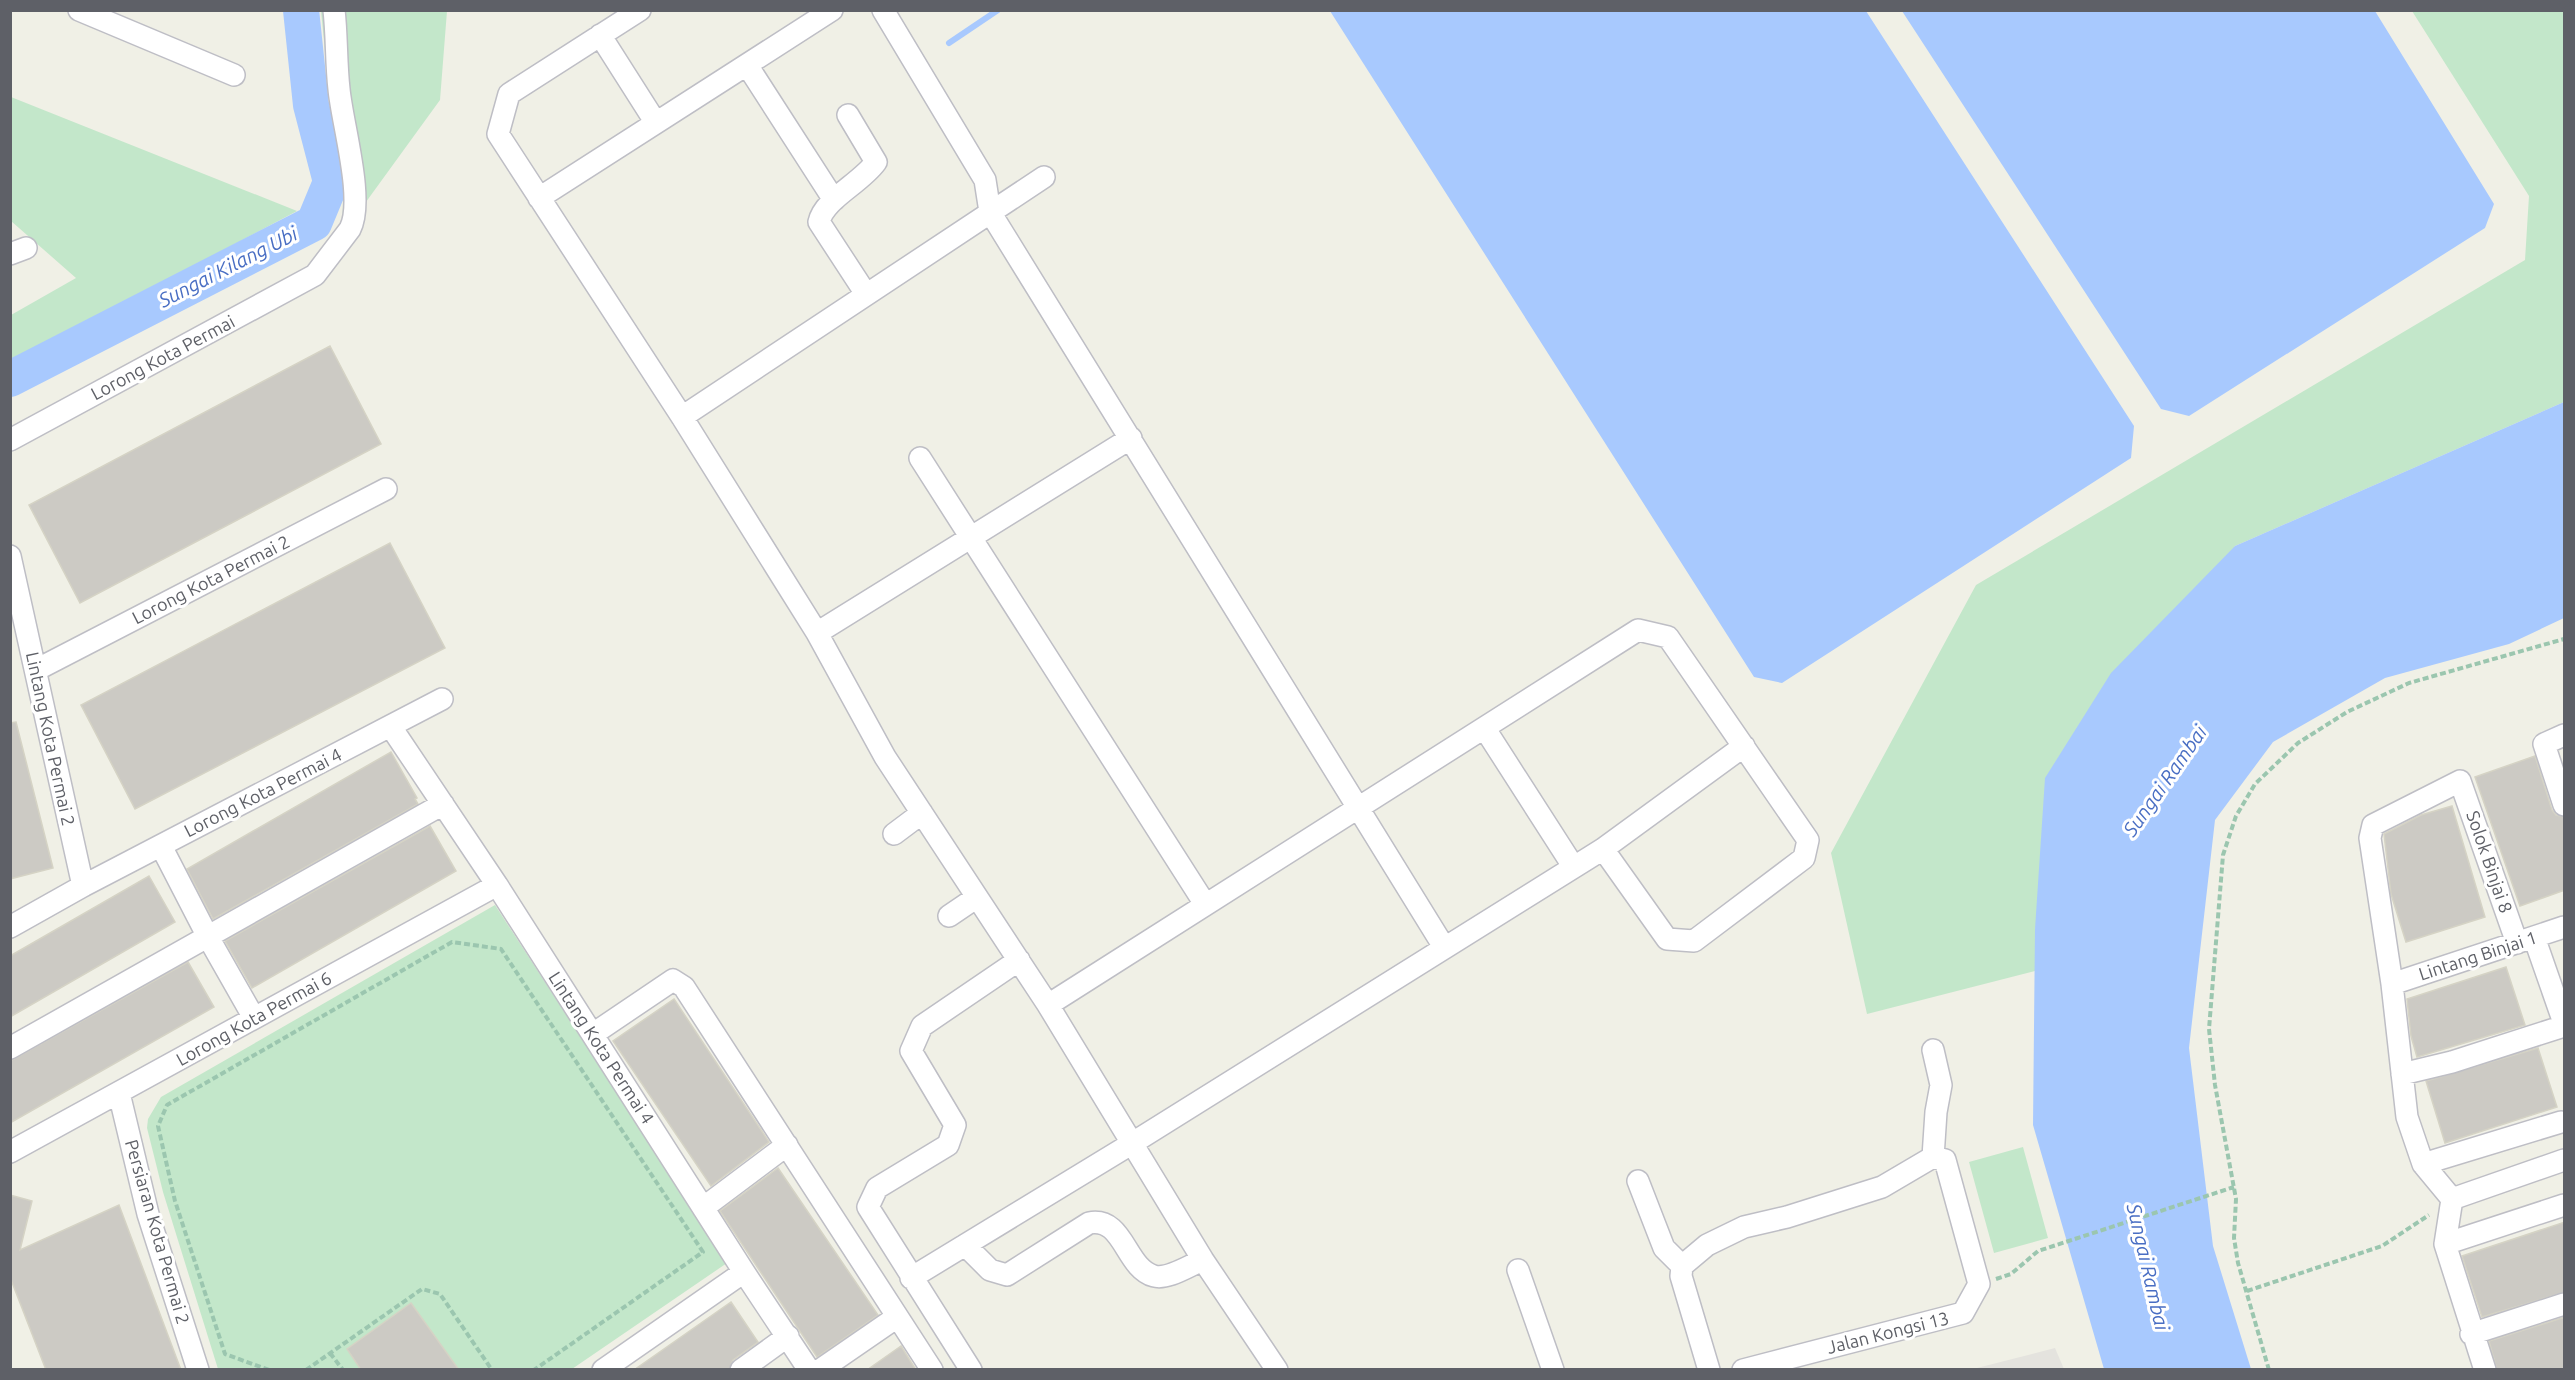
<svg xmlns="http://www.w3.org/2000/svg" width="2575" height="1380" font-family="Ubuntu,sans-serif">
	<rect width="100%" height="100%" fill="#f0f0e6"/>
	<path fill="#e4e3de" d="M2055,1348l9,21h-91z"/>
	<path fill="#c3e7ca" d="M321,11h126l-7,89 -98,135 2,-69 -12,-45z
		M2412,11h152v391l-329,144 -200,383v42l-168,43 -36,-161 145,-268 549,-325 4,-64z
		M11,97l286,114 -286,152v-48l65,-37 -65,-57z
		M495,905l232,358 -155,106h-354l-55,-177 -16,-64 1,-9 13,-22z
		M2023,1147l25,91 -54,15 -25,-91z"/>
	<path fill="#a8c9fe" d="M1330,11h536l268,415 -3,32 -349,225 -28,-6z
		M1902,11h473l119,193 -9,24 -296,188 -28,-7z
		M2564,402v216l-55,26 -124,34 -112,64 -58,78 -26,228 24,198 38,123h-147l-71,-244 2,-196 10,-151 66,-105 124,-127z"/>
	<g fill="none" stroke-linecap="round" stroke-linejoin="round">
		<path stroke="#a8c9fe" stroke-width="6" d="M949,43l49,-33"/>
		<path stroke="#a8c9fe" stroke-width="36" d="M10,379l304,-156 17,-41 -20,-77 -10,-95"/>
	</g>
	<path fill="#cccac4" stroke="#d5d3c5" stroke-width="1.5" d="M330,346l51,98 -301,159 -51,-98z
		M390,543l55,105 -310,161 -54,-104z
		M16,722l37,146 -43,11v-156z
		M391,752l26,46 -2,1 3,5 -205,115 -26,-50z
		M2535,756l17,54 4,5 9,2v73l-45,16 -45,-129z
		M2452,806l33,111 -79,25 -15,-48 -7,-60 37,-19z
		M430,826l26,45 -204,117 -27,-47z
		M149,876l26,46 -165,95v-61z
		M188,962l26,45 -204,116v-62z
		M2506,967l19,58 -108,32 -6,-21 -4,-37z
		M674,999l95,143 -58,44 -98,-145z
		M2538,1048l19,59 -112,36 -19,-62z
		M778,1168l100,147 -61,42 -97,-146z
		M10,1195l22,6 -12,49 99,-45 62,165h-135l-36,-93z
		M2565,1222v70l-83,25 -20,-61z
		M731,1302l27,40 -25,18 -4,10h-95z
		M411,1303l48,67h-98l-14,-21z
		M2565,1317v53h-68l-8,-29z
		M901,1346l15,24h-49z"/>
	<g fill="none" stroke-linecap="round" stroke-linejoin="round">
		<defs>
			<path id="minor" d="M79,10l155,65
				M640,10l-131,84 -11,40 184,283 135,216 68,124 163,248 155,255 74,110
				M883,10l102,170 5,32 454,735
				M600,35l56,88
				M747,65l87,135
				M848,115l28,47c-16,22 -52,37 -57,60l47,72
				M539,198l293,-188
				M10,254l16,-6
				M682,417l362,-240
				M10,440l305,-165 35,-46c15,-29 -8,-106 -11,-140 -3,-26 -2,-53 -5,-79
				M920,458l285,446
				M10,556l73,330
				M817,633l314,-195
				M36,670l350,-181
				M391,727l106,158 247,387 65,98
				M1485,729l88,137
				M2564,735l-20,9 20,61
				M894,834l28,-21
				M161,846l47,91 46,81
				M949,916l28,-19
				M10,927l73,-41 359,-187
				M2534,937l30,86
				M2392,984l172,-57
				M1048,1005l590,-375 30,7 140,203 -4,18 -110,83 -27,-2 -64,-90
				M593,1034l80,-54 11,7 248,383
				M10,1048l433,-244
				M1933,1050l8,35 -5,27 -3,45
				M2402,1074l50,-12 112,-36
				M119,1093l29,121 50,156
				M10,1152l487,-267
				M2423,1164l138,-42
				M1638,1181l26,67 18,18
				M2452,1199l112,-39
				M703,1208l84,-63
				M2445,1244l119,-39
				M965,1245l25,25 17,5 82,-52c35,-7 36,45 65,53 14,4 36,-11 49,-16
				M1518,1270l35,100
				M911,1278l220,-134 472,-295 141,-103
				M2471,1334l93,-30
				M603,1370l141,-98
				M741,1370l47,-34
				M820,1370l77,-53
				M971,1370l-103,-163 9,-19 71,-43 7,-20 -44,-74 11,-25 97,-66
				M1709,1370l-28,-94 1,-10 25,-21 37,-18 43,-10 95,-30 51,-30 12,3 34,124 -16,29 -220,57
				M2485,1370l-40,-126 7,-45 -29,-35 -16,-47 -15,-133 -22,-146 3,-13 87,-44 57,162"/>
		</defs>
		<use href="#minor" stroke="#bebec5" stroke-width="24"/>
		<path stroke="#9bc6af" stroke-width="4" stroke-dasharray="6 3" stroke-linecap="butt" d="M1996,1279l15,-5 27,-23 196,-64
			M2247,1291l135,-45 47,-31
			M330,1353l13,17
			M269,1370l-44,-16 -50,-153 -17,-75 9,-21 285,-163 49,7 202,303 -169,118
			M306,1370l116,-81 18,5 52,76
			M2269,1370l-31,-107 -4,-25 2,-39 -21,-114 -6,-56 14,-174 13,-39 19,-32 43,-41 49,-31 62,-29 155,-44"/>
		<use href="#minor" stroke="#fff" stroke-width="21"/>
	</g>
	<g text-anchor="middle" stroke-width="6" stroke-linejoin="round" paint-order="stroke">
		<g font-size="18" fill="#5e6067" stroke="#fff">
			<text transform="translate(163 358) rotate(-28)" y="6">Lorong Kota Permai</text>
			<text transform="translate(211 580) rotate(-27)" y="6">Lorong Kota Permai 2</text>
			<text transform="translate(50 739) rotate(78)" y="6">Lintang Kota Permai 2</text>
			<text transform="translate(263 793) rotate(-27)" y="6">Lorong Kota Permai 4</text>
			<text transform="translate(2489 862) rotate(71)" y="6">Solok Binjai 8</text>
			<text transform="translate(2478 956) rotate(-18)" y="6">Lintang Binjai 1</text>
			<text transform="translate(254 1019) rotate(-29)" y="6">Lorong Kota Permai 6</text>
			<text transform="translate(601 1048) rotate(57)" y="6">Lintang Kota Permai 4</text>
			<text transform="translate(157 1232) rotate(74)" y="6">Persiaran Kota Permai 2</text>
			<text transform="translate(1888 1333) rotate(-14)" y="6">Jalan Kongsi 13</text>
		</g>
		<g font-size="20" font-style="italic" fill="#496ec3" stroke="#fff">
			<text transform="translate(228 267) rotate(-27)" y="7">Sungai Kilang Ubi</text>
			<text transform="translate(2165 781) rotate(-55)" y="7">Sungai Rambai</text>
			<text transform="translate(2148 1267) rotate(77)" y="7">Sungai Rambai</text>
		</g>
	</g>
	<rect width="2575" height="1380" fill="none" stroke="#5e6067" stroke-width="24"/>
</svg>
